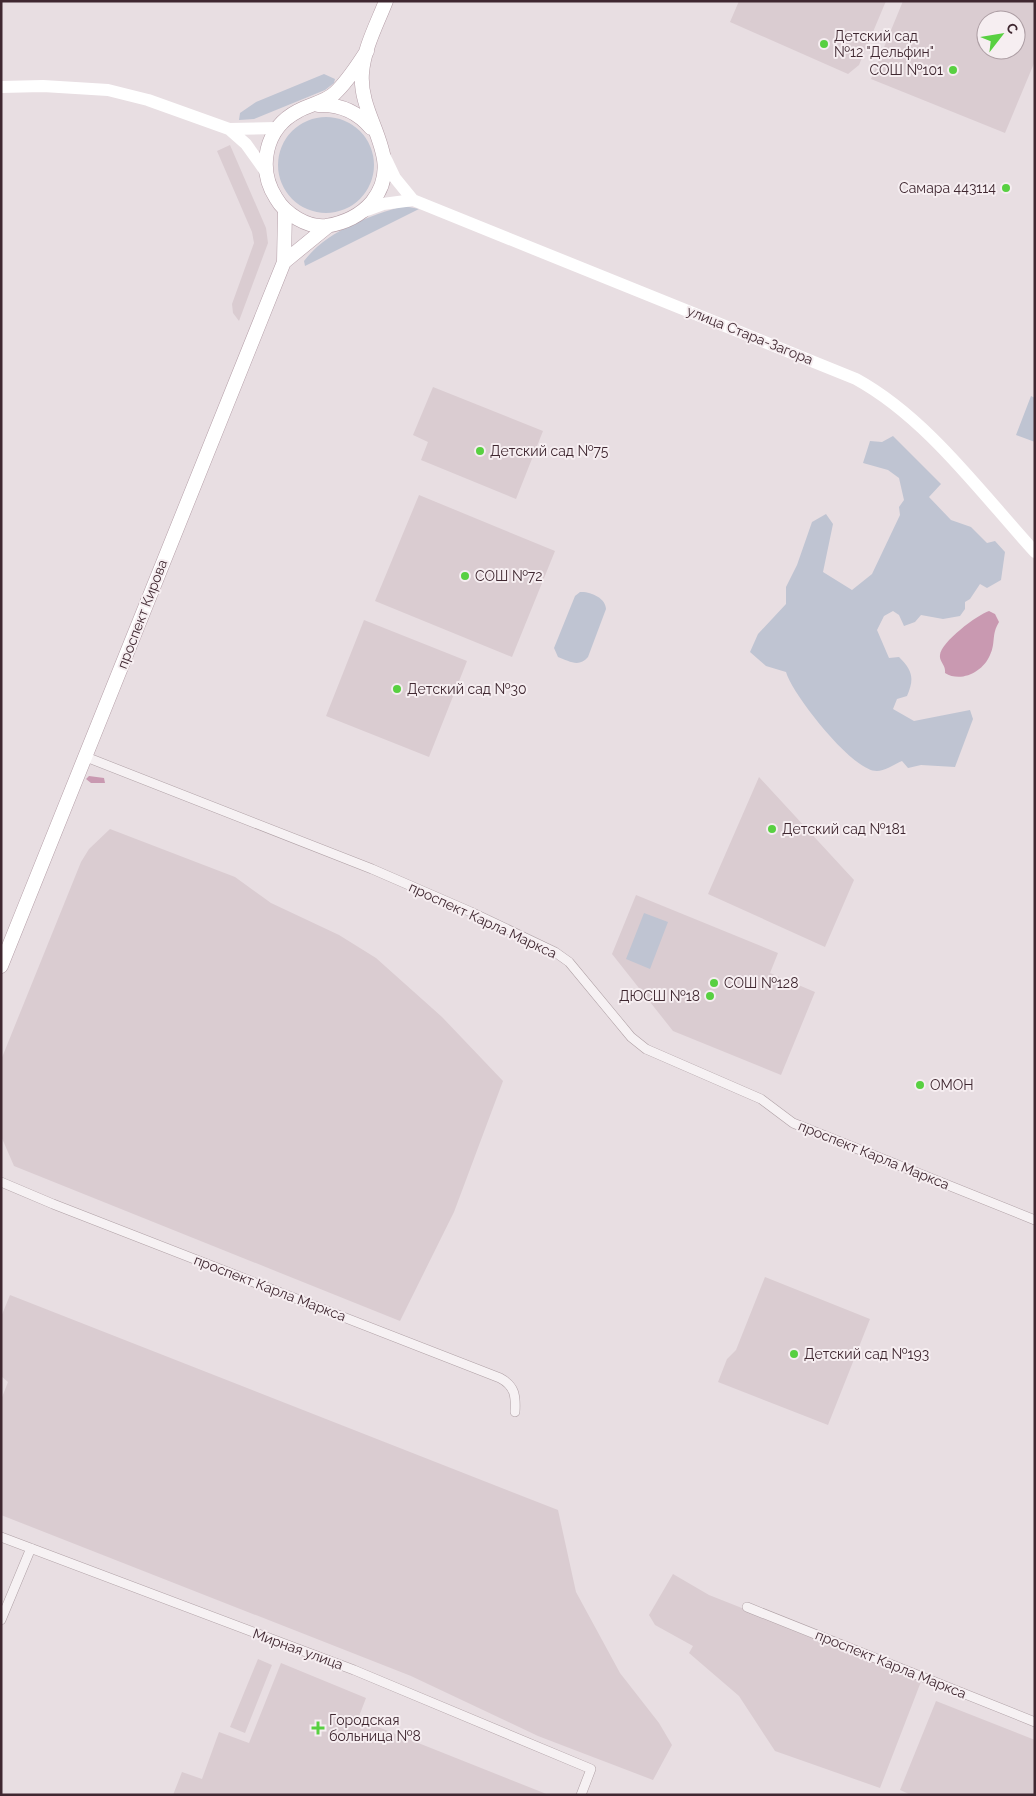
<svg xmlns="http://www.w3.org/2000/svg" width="1036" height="1796" font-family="Raleway,sans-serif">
	<rect width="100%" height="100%" fill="#e8dee2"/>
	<path fill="#daccd1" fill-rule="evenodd" d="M739,1h147l-27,64 -11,9 -118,-52z
		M903,1h132v60l-30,72 -134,-54zM986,20h30v30h-30z
		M230,145l36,83 2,15 -29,78 -6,-8 -1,-9 22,-61 -2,-11 -35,-81z
		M433,387l110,44 -27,68 -95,-39 7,-18 -15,-7z
		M419,495l136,56 -43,106 -137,-56z
		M364,620l103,41 -38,96 -103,-41z
		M759,777l95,103 -29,67 -117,-53z
		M110,829l125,48 36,26 68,32 37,23 66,59 61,64 -49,131 -54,109 -386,-155 -13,-30v-76l80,-198 8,-13z
		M636,895l142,58 -8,20 45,19 -34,83 -108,-44 -61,-77z
		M765,1277l105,42 -42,106 -110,-43 9,-23 9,-9z
		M10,1295l548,215 18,82 44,81 39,50 13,22 -19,35 -115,-44 -127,-60 -410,-161v-115l7,-18 -7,-6v-59z
		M673,1574l36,21 213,84 -42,109 -105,-37 -36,-55 -50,-43 4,-7 -38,-21 -6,-10z
		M258,1659l14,6 -27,68 -15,-6z
		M281,1663l85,35 -8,21 191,76h-376l9,-23 20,7 17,-47 30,11z
		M936,1701l99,39v55h-124l-11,-5z"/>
	<path fill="#bfc4d2" d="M324,74l11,5 -1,4 -9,7 -71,29 -15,1 1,-7 16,-11z
		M278 165a48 48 0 1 1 96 0a48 48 0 1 1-96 0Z
		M404,206l15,3 -114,57 -1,-5c23,-30 64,-45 100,-55z
		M1031,396l4,2v44l-19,-7z
		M893,436l48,48 -12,13 22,23 20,7 16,16 8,-2 10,11 -4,28 -14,8 -7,-4 -10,15 -5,3v7l-5,7 -17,3 -22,-4 -6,7 -11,4 -5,-11 -6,-4 -9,5 -7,14 12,28 10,-1c13,13 16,21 8,39l-10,3 -4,10 21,12 56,-11 3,9 -18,48 -34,-2 -13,3 -6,-7c-7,3 -17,10 -25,10 -24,1 -85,-77 -91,-99l-20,-6 -16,-14 8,-18 28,-30v-17l11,-22 15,-43 14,-8 7,10 -10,48 29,18 20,-16 28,-59 -1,-8 5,-7 -5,-22 -11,-8 -25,-7 7,-22 12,1z
		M580,592c10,-1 26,6 26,17l-18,48c-9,11 -19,4 -30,0l-4,-9 21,-52z
		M644,913l24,9 -18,47 -24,-10z"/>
	<path fill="#c999b1" d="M989,611l6,3 4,8c-8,13 -3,21 -9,33 -7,17 -29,28 -45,18 1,-8 -6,-11 -5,-18 1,-13 37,-40 49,-44z
		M89,776l15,2 1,5h-14l-5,-4z"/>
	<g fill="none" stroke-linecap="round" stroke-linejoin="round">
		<defs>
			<path id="minor" d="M86,757l286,112 99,43 84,40 14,10 62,75 15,12 115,50 32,24 242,97
				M1,1182l52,22 447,174c15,8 16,18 15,34
				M1,1537l353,133 237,99 -10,26
				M747,1607l288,115
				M1,1620l30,-72"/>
			<path id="primary" d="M367,51c-10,15 -19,30 -32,42 -11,10 -25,11 -37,18 -33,17 -41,57 -22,87 9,16 32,30 50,28 19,-3 34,-10 46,-24 35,-44 -14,-82 -10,-129 2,-25 15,-49 24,-72
				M318,105c22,-1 39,6 53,23
				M284,262l44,-36
				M1,966l283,-704 1,-52"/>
		</defs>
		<use href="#minor" stroke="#afa0a5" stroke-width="10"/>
		<use href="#primary" stroke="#b49ea7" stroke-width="15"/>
		<use href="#minor" stroke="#f6f1f3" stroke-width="9"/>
		<path stroke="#fff" stroke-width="12" d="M1,87l42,-1 65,4 40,10 81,29 48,-1
			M229,129l17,15 20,28
			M385,157l10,21 18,22
			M364,211l19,-7 30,-4 443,179c71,39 125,114 179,173"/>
		<use href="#primary" stroke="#fff" stroke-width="14"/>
	</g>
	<g fill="#58d041" stroke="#f6eef1" stroke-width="2">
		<circle cx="824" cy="44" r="5"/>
		<circle cx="953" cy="70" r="5"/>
		<circle cx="1006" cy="188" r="5"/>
		<circle cx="480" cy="451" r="5"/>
		<circle cx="465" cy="576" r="5"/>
		<circle cx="397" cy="689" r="5"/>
		<circle cx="772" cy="829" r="5"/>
		<circle cx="714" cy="983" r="5"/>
		<circle cx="710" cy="996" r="5"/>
		<circle cx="920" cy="1085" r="5"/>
		<circle cx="794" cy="1354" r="5"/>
		<path d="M315.5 1720.5h5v5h5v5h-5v5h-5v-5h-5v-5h5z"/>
	</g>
	<g text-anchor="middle" stroke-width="4" stroke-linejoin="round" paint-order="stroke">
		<g font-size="14" fill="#3f2730" stroke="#f6eef1" text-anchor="start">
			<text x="834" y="41">Детский сад<tspan x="834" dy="16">№12 "Дельфин"</tspan></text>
			<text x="943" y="75" text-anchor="end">СОШ №101</text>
			<text x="996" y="193" text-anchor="end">Самара 443114</text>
			<text x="490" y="456">Детский сад №75</text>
			<text x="475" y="581">СОШ №72</text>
			<text x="407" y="694">Детский сад №30</text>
			<text x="782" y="834">Детский сад №181</text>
			<text x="724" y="988">СОШ №128</text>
			<text x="700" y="1001" text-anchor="end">ДЮСШ №18</text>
			<text x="930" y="1090">ОМОН</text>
			<text x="804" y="1359">Детский сад №193</text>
			<text x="329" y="1725">Городская<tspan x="329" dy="16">больница №8</tspan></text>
		</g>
		<g font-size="14" fill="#3f2730" stroke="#f6eef1">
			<text transform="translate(750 335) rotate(22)" y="5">улица Стара-Загора</text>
			<text transform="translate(142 614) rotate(-69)" y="5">проспект Кирова</text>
			<text transform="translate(483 920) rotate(25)" y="5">проспект Карла Маркса</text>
			<text transform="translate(874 1155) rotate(22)" y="5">проспект Карла Маркса</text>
			<text transform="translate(270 1288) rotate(21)" y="5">проспект Карла Маркса</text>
			<text transform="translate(298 1649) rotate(20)" y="5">Мирная улица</text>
			<text transform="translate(891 1664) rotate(22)" y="5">проспект Карла Маркса</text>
		</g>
	</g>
	<rect width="1036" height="1796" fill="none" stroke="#3f2730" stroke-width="5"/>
	<g transform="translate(1001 35) rotate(59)"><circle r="24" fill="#f6eef1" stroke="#ad9ea4"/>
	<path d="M0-4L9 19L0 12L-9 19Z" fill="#58d041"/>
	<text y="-8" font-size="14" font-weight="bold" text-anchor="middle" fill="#3f2730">С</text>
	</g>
</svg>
